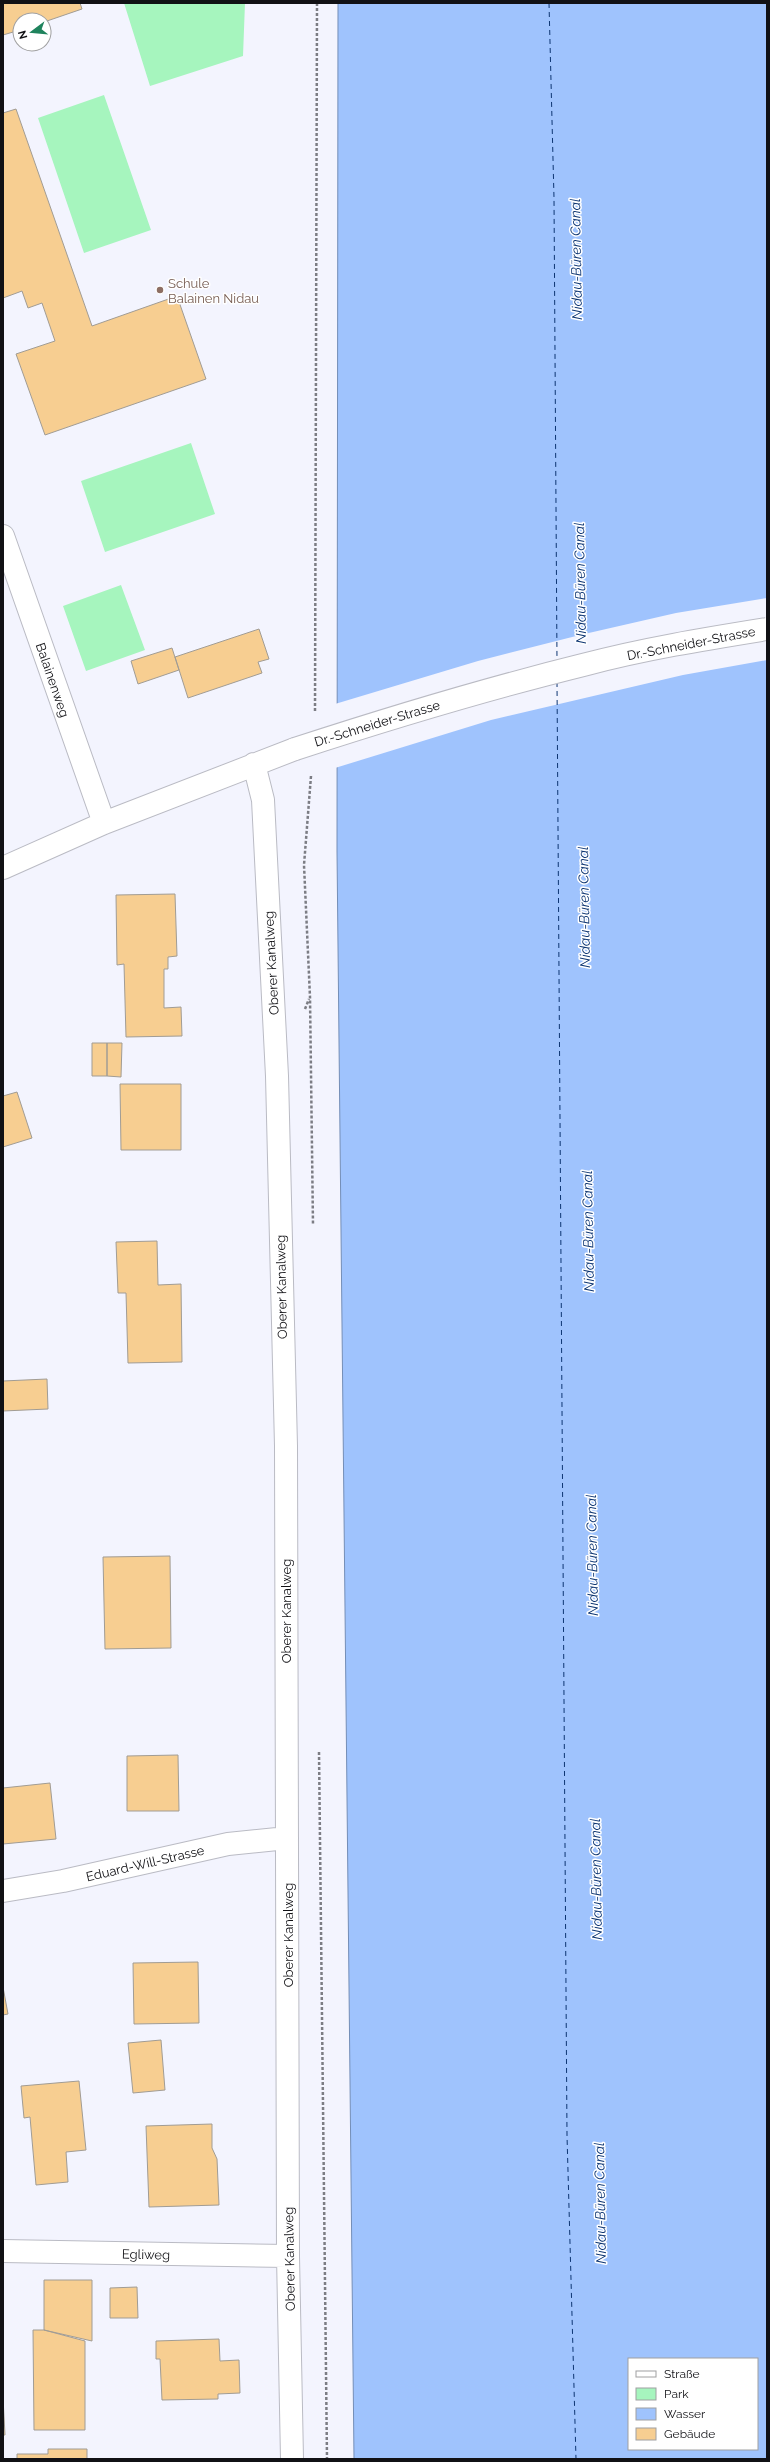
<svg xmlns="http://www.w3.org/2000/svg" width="770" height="2462" font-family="Raleway,sans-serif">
	<rect width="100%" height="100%" fill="#f3f4fe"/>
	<path fill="#a6f5be" d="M124,3h121l-2,53 -93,30z
		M104,95l47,135 -67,23 -46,-135z
		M191,443l24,71 -110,38 -24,-71z
		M121,585l24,65 -59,21 -23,-65z"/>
	<path fill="#9fc3fd" stroke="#748eb7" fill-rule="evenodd" d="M338,3h429v2456h-413l-17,-1608zM629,2359h128v90h-128z"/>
	<path fill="#f3f4fe" d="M767,598v62l-84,15 -192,45 -156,48v-64l143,-43 102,-26 96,-22z"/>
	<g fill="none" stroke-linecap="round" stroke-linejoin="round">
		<path stroke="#0d3572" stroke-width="1" stroke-dasharray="5 4" stroke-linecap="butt" d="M549,3l5,195 3,463
			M557,682l10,1453 9,324"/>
	</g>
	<path fill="#f7ce91" stroke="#a19c94" d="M3,3h77l2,6 -38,13v-2h-24v10l-17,5z
		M16,109l76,217 85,-30 29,83 -161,56 -29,-81 39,-13 -13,-38 -14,5 -6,-17 -19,7v-185z
		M259,629l10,30 -11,3 4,11 -74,25 -13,-41z
		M172,648l7,22 -41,14 -7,-23z
		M175,894l2,62 -9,1v12h-4v39l17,-1 1,29 -56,1 -2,-73 -7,1 -1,-70z
		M92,1043h15v33h-15z
		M107,1043h15l-1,34 -14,-1z
		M120,1084h61v66h-60z
		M17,1092l15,46 -29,9v-51z
		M157,1241l1,44 23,-1 1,78 -54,1 -2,-70h-8l-2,-51z
		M47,1379l1,30 -45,2v-30z
		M170,1556l1,92 -66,1 -2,-92z
		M178,1755l1,56h-52v-55z
		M50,1783l6,56 -53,5v-56z
		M198,1962l1,61 -65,1 -1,-61z
		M3,1987l5,27 -5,1z
		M161,2040l4,50 -32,3 -5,-50z
		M79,2081l7,69 -20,2 2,30 -32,3 -6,-68 -6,1 -3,-32z
		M212,2124v24l5,11 2,46 -70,2 -3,-81z
		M44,2280h48v61l-48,-11z
		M137,2287l1,31h-28v-30z
		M33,2330h11l41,11v89h-51z
		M219,2339l1,22 19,-1 1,33 -22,1v5l-56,1 -2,-41h-4v-18z
		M3,2398l2,37h-2z
		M48,2449h39v10h-70v-5h31z"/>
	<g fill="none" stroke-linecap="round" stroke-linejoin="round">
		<defs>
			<path id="minor" d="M3,536l101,287
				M254,764l9,36 14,276 9,370 2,810 4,203
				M3,868l101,-45 191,-74
				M3,1891l60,-10 165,-37 59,-6
				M3,2251l285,5"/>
		</defs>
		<use href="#minor" stroke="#babbc4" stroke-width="24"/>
		<path stroke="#7c7d84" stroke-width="2.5" stroke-dasharray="3 2" stroke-linecap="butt" d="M315,711l2,-708
			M311,776l-7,89 6,132 3,228
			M305,1009l4,-10
			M319,1752l8,707"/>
		<use href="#minor" stroke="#fff" stroke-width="22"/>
		<defs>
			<path id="minor-bridge" d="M295,749c95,-31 191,-60 288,-84 60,-16 122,-26 184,-36"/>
		</defs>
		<use href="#minor-bridge" stroke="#babbc4" stroke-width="24" stroke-linecap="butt"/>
		<use href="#minor-bridge" stroke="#fff" stroke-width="22"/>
	</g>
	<circle fill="#8d6e63" stroke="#fff" stroke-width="1.5" cx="160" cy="290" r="4"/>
	<g text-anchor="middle" stroke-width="3" stroke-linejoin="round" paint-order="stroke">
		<g font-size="13" fill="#785e54" stroke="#fff" text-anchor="start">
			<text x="168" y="288">Schule<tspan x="168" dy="15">Balainen Nidau</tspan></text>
		</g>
		<g font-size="13" fill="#111115" stroke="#fff">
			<text transform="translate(691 643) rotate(-11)" y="5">Dr.-Schneider-Strasse</text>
			<text transform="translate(53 680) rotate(71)" y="5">Balainenweg</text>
			<text transform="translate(377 723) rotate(-17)" y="5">Dr.-Schneider-Strasse</text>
			<text transform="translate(271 963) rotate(-93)" y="5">Oberer Kanalweg</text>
			<text transform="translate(281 1287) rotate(-91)" y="5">Oberer Kanalweg</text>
			<text transform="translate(286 1611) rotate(-90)" y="5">Oberer Kanalweg</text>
			<text transform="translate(145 1863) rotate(-13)" y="5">Eduard-Will-Strasse</text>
			<text transform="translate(288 1935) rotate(-90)" y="5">Oberer Kanalweg</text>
			<text transform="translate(146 2254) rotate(1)" y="5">Egliweg</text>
			<text transform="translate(289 2259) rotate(-91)" y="5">Oberer Kanalweg</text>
		</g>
		<g font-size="14" font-style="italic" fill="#0d3572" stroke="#fff">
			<text transform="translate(576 259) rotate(-91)" y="5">Nidau-Büren Canal</text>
			<text transform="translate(580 583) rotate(-91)" y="5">Nidau-Büren Canal</text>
			<text transform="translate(584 907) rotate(-91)" y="5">Nidau-Büren Canal</text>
			<text transform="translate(588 1231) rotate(-91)" y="5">Nidau-Büren Canal</text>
			<text transform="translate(592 1555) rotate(-91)" y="5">Nidau-Büren Canal</text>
			<text transform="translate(596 1879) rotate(-91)" y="5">Nidau-Büren Canal</text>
			<text transform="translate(600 2203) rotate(-91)" y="5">Nidau-Büren Canal</text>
		</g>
	</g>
	<rect width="770" height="2462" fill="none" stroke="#111115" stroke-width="8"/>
	<rect x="628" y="2358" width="130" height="92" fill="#ffffff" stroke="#a0a0a1"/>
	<rect x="636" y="2371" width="20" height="6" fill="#ffffff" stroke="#a0a0a1"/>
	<text x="664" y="2378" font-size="12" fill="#111115">Straße</text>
	<rect x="636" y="2388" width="20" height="12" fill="#a6f5be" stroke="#a0a0a1"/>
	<text x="664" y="2398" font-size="12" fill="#111115">Park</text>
	<rect x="636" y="2408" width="20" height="12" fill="#9fc3fd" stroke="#a0a0a1"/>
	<text x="664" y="2418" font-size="12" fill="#111115">Wasser</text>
	<rect x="636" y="2428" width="20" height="12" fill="#f7ce91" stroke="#a0a0a1"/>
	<text x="664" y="2438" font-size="12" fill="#111115">Gebäude</text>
	<g transform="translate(32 32) rotate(254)"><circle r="19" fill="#ffffff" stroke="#a0a0a1"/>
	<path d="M0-3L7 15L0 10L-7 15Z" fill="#1f835d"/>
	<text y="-6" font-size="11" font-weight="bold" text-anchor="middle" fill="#111115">N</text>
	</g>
</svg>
